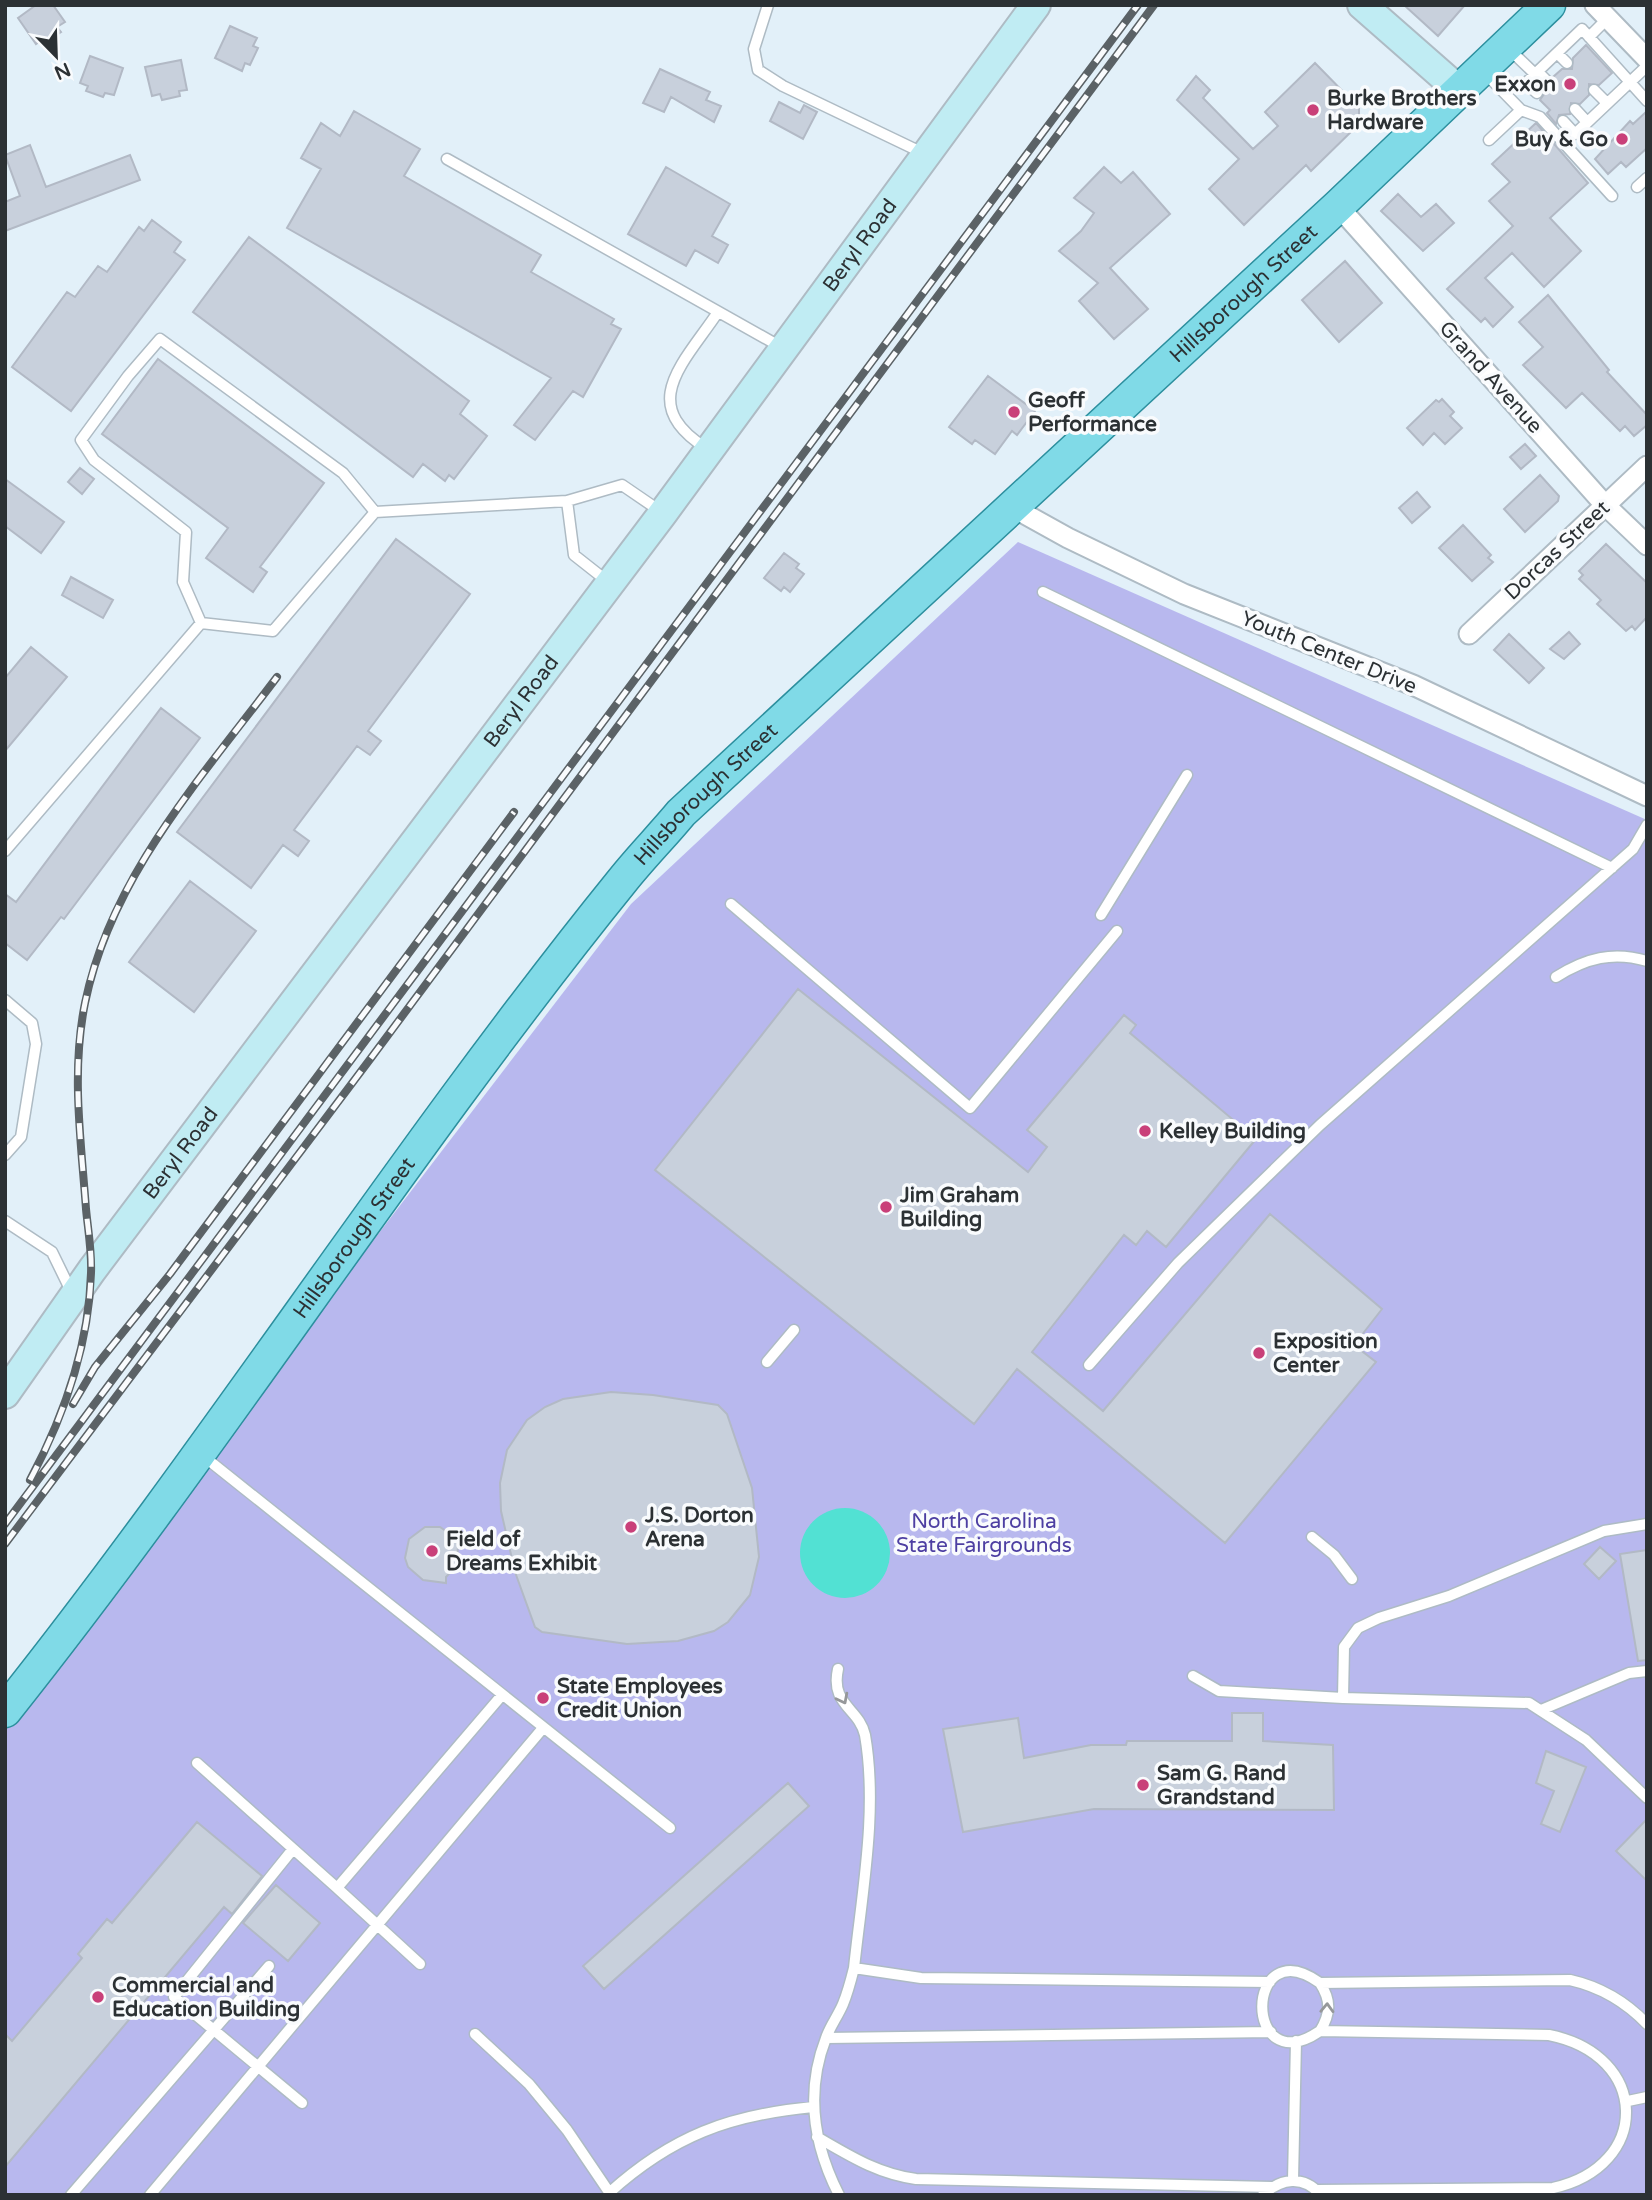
<svg xmlns="http://www.w3.org/2000/svg" width="1652" height="2200" font-family="'Varela Round',sans-serif">
	<rect width="100%" height="100%" fill="#e2f0f9"/>
	<path fill="#b8b8ee" d="M1018,542l629,278v1375h-1642v-474l626,-817z"/>
	<path fill="#52e1d3" d="M800 1553a45 45 0 1 1 90 0a45 45 0 1 1-90 0Z"/>
	<path fill="#c8d0dc" stroke="#b2b9c5" stroke-width="2" d="M36,5h17l12,17 -8,5 4,5 -15,10 -3,-3 -7,5 -18,-26z
		M1404,5h61l-27,31z
		M230,26l27,12 -4,8 5,2 -8,17 -5,-2 -3,8 -27,-13z
		M1586,45l26,28 -13,12 -10,-1v11l-9,9 -9,-1 -1,11 -11,1 -3,9 -9,-11 3,-3 -10,-10 4,-6 -2,-6h11v-11l9,-8h10l1,-11z
		M90,56l33,12 -9,27 -9,-2 -2,4 -17,-6 2,-5 -8,-3z
		M181,60l6,30 -8,1 1,5 -18,4 -2,-6 -8,2 -7,-29z
		M1315,63l44,45v16l-48,47 -5,-6 -62,60 -35,-36 30,-30 -62,-59 19,-24 14,14 -7,8 50,51 25,-23 -13,-14z
		M660,69l50,23 -4,8 15,6 -7,16 -43,-25 -7,15 -21,-9z
		M779,102l21,11 4,-8 13,7 -14,27 -33,-18z
		M354,111l66,38 -16,27 137,79 -10,17 83,47 -3,5 10,5 -38,68 -10,-6 -38,49 -21,-15 37,-47 -264,-150 34,-59 -20,-11 20,-35 19,13z
		M1647,111v37l-21,19 -5,-5 -13,12 -13,-15 35,-38 3,3z
		M1536,123l52,60 -38,35 31,33 -37,36 -32,-34 -27,25 28,29 -20,20 -8,-9 -4,4 -34,-33 66,-63 -24,-25 21,-19 -18,-18z
		M30,145l16,42 84,-32 10,25 -135,51v-29l15,-6 -15,-41z
		M666,167l64,37 -18,32 16,9 -10,18 -23,-13 -9,16 -58,-32z
		M1104,167l17,16 12,-11 37,42 -60,54 38,41 -34,30 -35,-38 19,-18 -39,-32 22,-20 13,-18 -20,-15z
		M1398,194l23,23 15,-13 18,19 -31,28 -42,-40z
		M152,220l29,22 -7,10 11,8 -114,151 -59,-44 55,-75 8,5 23,-31 9,6 32,-45 5,4z
		M249,237l220,164 -9,13 27,22 -33,43 -5,-4 -4,6 -22,-17 -10,13 -220,-165z
		M1345,261l37,42 -43,39 -37,-42z
		M1548,295l61,75 -2,2 40,43v10l-13,11 -9,-10 -5,5 -38,-38 -16,15 -43,-43 20,-18 -24,-25z
		M158,359l166,124 -64,84 7,5 -14,20 -47,-34 22,-30 -126,-94z
		M988,376l47,35 -18,24 -5,-4 -17,23 -20,-14 -3,4 -23,-17z
		M1442,399l12,13 -4,4 12,12 -17,16 -11,-11 -11,12 -16,-17 29,-28 3,2z
		M1525,444l11,12 -15,13 -11,-12z
		M80,468l14,11 -12,15 -14,-12z
		M1540,475l19,21 -1,5 -33,31 -21,-23z
		M5,479l59,43 -23,31 -36,-27z
		M1417,492l13,15 -18,16 -13,-15z
		M1463,525l28,30 -3,3 5,4 -21,19 -33,-33z
		M396,539l74,55 -102,137 13,10 -11,14 -13,-9 -63,84 15,11 -11,15 -15,-11 -32,43 -74,-56z
		M1606,544l41,39v34l-12,13 -3,-4 -6,5 -29,-27 4,-4 -22,-21 4,-4 -4,-4z
		M784,553l15,11 -3,4 8,6 -14,18 -6,-5 -3,4 -17,-13z
		M71,577l42,23 -10,18 -41,-23z
		M1569,632l11,12 -16,15 -14,-10z
		M1509,634l35,34 -15,15 -35,-33z
		M31,647l36,30 -62,74v-73z
		M161,708l39,30 -136,181 -3,-2 -34,43 -22,-17v-49l11,8z
		M190,881l66,50 -62,81 -65,-50z
		M798,989l230,183 19,-25 -20,-17 97,-115 12,10 -6,8 126,106 -90,108 -19,-16 -11,14 -12,-10 -92,117 71,59 167,-197 112,95 -28,36 22,17 -151,181 -208,-174 -43,55 -319,-254z
		M611,1392l42,3 65,10 9,9 25,74 7,69 -9,38 -22,27 -14,9 -36,10 -51,3 -85,-12 -7,-5 -20,-55 -14,-61 -1,-28 7,-33 20,-30 18,-13 18,-8z
		M425,1527h15l13,9 5,9 -1,20 -11,12v6l-23,-3 -15,-13 -3,-9 4,-19z
		M1600,1547l16,14 -17,18 -15,-15z
		M1647,1550v110l-9,1 -18,-107z
		M1232,1713h31v28l70,4 1,65 -240,-1 -131,23 -20,-103 75,-11 6,40 67,-13h35l1,-4h105z
		M1546,1751l40,16 -26,65 -19,-8 13,-33 -18,-8z
		M788,1783l21,23 -205,183 -21,-23z
		M1647,1819v62l-31,-30z
		M197,1822l65,54 -30,38 -8,-7 -219,260v-133l7,7 70,-83 -4,-4 29,-35 5,4z
		M276,1885l44,38 -32,38 -45,-38z"/>
	<g fill="none" stroke-linecap="round" stroke-linejoin="round">
		<defs>
			<path id="lane" d="M768,5l-14,44 4,21 25,16 142,68
				M1589,37l19,-19
				M1510,50l25,24 47,-45 65,72
				M1557,53l10,10
				M1538,72l10,10
				M1485,73l36,37 19,7 72,79
				M1535,74l-9,9 11,10
				M1594,90l13,13
				M1575,109l12,13
				M1563,121l12,13 72,-68
				M1489,140l32,-30
				M447,159l334,188
				M1637,187l10,-9
				M706,448c-70,-44 -22,-85 12,-136
				M567,501l7,54 33,26
				M1043,592l569,276
				M201,623l-18,-41 3,-50 -92,-72 -13,-20 47,-64 32,-37 183,134 32,39
				M5,851l196,-228 72,8 102,-119 192,-11 55,-16 38,26
				M731,904l239,204 147,-177
				M1101,915l86,-140
				M1556,977c30,-19 57,-26 91,-16
				M5,1000l27,23 4,21 -15,93 -16,18
				M5,1221l47,31 20,41
				M767,1362l27,-32
				M1089,1365l89,-102 142,-138 313,-276 14,-24
				M202,1455l468,373
				M1312,1537l22,18 18,24
				M838,1669c-8,36 21,39 27,66 13,75 -3,157 -11,233
				M1193,1676l26,15 124,7 186,5 57,37 61,58
				M1343,1698l1,-51 14,-19 21,-10 70,-22 155,-65 43,-7
				M1541,1710l88,-37 18,-2
				M197,1763l140,125
				M293,1849l-119,148 128,106
				M420,1964l-83,-76 165,-193
				M1320,1983c11,17 11,30 0,48 -78,53 -76,-103 0,-48l250,-3c31,7 55,21 77,44
				M475,2034l54,50 38,46 44,65
				M826,2038l445,-6
				M1628,2101l19,-4
				M817,2137c33,19 61,37 99,42l356,8
				M1293,2180l3,-139
				M1318,2190l235,-2c99,-22 97,-133 -4,-153l-229,-4
				M609,2193c63,-57 120,-78 204,-86
				M71,2195l198,-229
				M150,2195l393,-467
				M839,2195c-26,-51 -34,-103 -13,-157 4,-12 12,-22 17,-34 5,-12 8,-24 11,-36l67,10 349,4
				M1263,2195c18,-17 40,-20 57,-1"/>
			<path id="street" d="M1595,5l52,54
				M1338,206l267,299 42,40
				M1012,507l56,31 116,56 229,91 234,111
				M1469,634l178,-168"/>
			<g id="secondary">
				<path d="M1362,5l98,86"/>
				<path id="s1" d="M5,1394l87,-124 571,-757 373,-508"/>
			</g>
			<g id="primary">
				<path id="s2" d="M5,1711c215,-270 400,-562 617,-830 19,-24 40,-45 59,-68l657,-607 211,-201"/>
			</g>
		</defs>
		<use href="#lane" stroke="#aebbc4" stroke-width="13"/>
		<use href="#street" stroke="#aebbc4" stroke-width="23"/>
		<use href="#secondary" stroke="#aebbc4" stroke-width="32"/>
		<use href="#primary" stroke="#2c8f9e" stroke-width="35"/>
		<use href="#lane" stroke="#fff" stroke-width="10"/>
		<use href="#street" stroke="#fff" stroke-width="19"/>
		<use href="#secondary" stroke="#c0ecf3" stroke-width="28"/>
		<use href="#primary" stroke="#80dae7" stroke-width="32"/>
		<defs>
			<path id="rail" d="M73,1404l22,-37 75,-93 344,-462
				M30,1480c34,-64 59,-135 61,-207 1,-21 -3,-43 -5,-64 -5,-69 -15,-137 -1,-206 26,-127 117,-226 192,-326
				M5,1524l1133,-1519
				M5,1544l366,-486 783,-1053"/>
		</defs>
		<use href="#rail" stroke="#5b6266" stroke-width="8"/>
		<use href="#rail" stroke="#f9fbfd" stroke-width="5" stroke-dasharray="16" stroke-linecap="butt"/>
	</g>
	<defs><path id="oneway-chevron" d="M-2-3.5L2.5 0L-2 3.5" fill="none" stroke-width="1.6" stroke-linecap="round" stroke-linejoin="round" transform="scale(1.75)"/></defs>
	<g stroke="#96989a">
		<use href="#oneway-chevron" transform="translate(843 1699) rotate(63)"/>
		<use href="#oneway-chevron" transform="translate(1327 2008) rotate(-88)"/>
	</g>
	<g fill="#c94079" stroke="#f9fbfd" stroke-width="2.5">
		<circle cx="1570" cy="84" r="7"/>
		<circle cx="1313" cy="110" r="7"/>
		<circle cx="1622" cy="139" r="7"/>
		<circle cx="1014" cy="412" r="7"/>
		<circle cx="1145" cy="1131" r="7"/>
		<circle cx="886" cy="1207" r="7"/>
		<circle cx="1259" cy="1353" r="7"/>
		<circle cx="631" cy="1527" r="7"/>
		<circle cx="432" cy="1551" r="7"/>
		<circle cx="543" cy="1698" r="7"/>
		<circle cx="1143" cy="1785" r="7"/>
		<circle cx="98" cy="1997" r="7"/>
	</g>
	<g text-anchor="middle" stroke-width="7" stroke-linejoin="round" paint-order="stroke">
		<g font-size="21" font-weight="bold" fill="#2c3134" stroke="#f9fbfd" text-anchor="start">
			<text x="1556" y="91" text-anchor="end">Exxon</text>
			<text x="1327" y="105">Burke Brothers<tspan x="1327" dy="24">Hardware</tspan></text>
			<text x="1608" y="146" text-anchor="end">Buy &amp; Go</text>
			<text x="1028" y="407">Geoff<tspan x="1028" dy="24">Performance</tspan></text>
			<text x="1159" y="1138">Kelley Building</text>
			<text x="900" y="1202">Jim Graham<tspan x="900" dy="24">Building</tspan></text>
			<text x="1273" y="1348">Exposition<tspan x="1273" dy="24">Center</tspan></text>
			<text x="645" y="1522">J.S. Dorton<tspan x="645" dy="24">Arena</tspan></text>
			<text x="446" y="1546">Field of<tspan x="446" dy="24">Dreams Exhibit</tspan></text>
			<text x="557" y="1693">State Employees<tspan x="557" dy="24">Credit Union</tspan></text>
			<text x="1157" y="1780">Sam G. Rand<tspan x="1157" dy="24">Grandstand</tspan></text>
			<text x="112" y="1992">Commercial and<tspan x="112" dy="24">Education Building</tspan></text>
		</g>
		<g font-size="21" fill="#2c3134" stroke="#f9fbfd">
			<text dy="7" stroke="none"><textPath href="#s1" startOffset="1432">Beryl Road</textPath></text>
			<text dy="7" stroke="none"><textPath href="#s2" startOffset="1890">Hillsborough Street</textPath></text>
			<text transform="translate(1491 377) rotate(48)" y="7">Grand Avenue</text>
			<text transform="translate(1557 550) rotate(-43)" y="7">Dorcas Street</text>
			<text transform="translate(1329 652) rotate(22)" y="7">Youth Center Drive</text>
			<text dy="7" stroke="none"><textPath href="#s1" startOffset="864">Beryl Road</textPath></text>
			<text dy="7" stroke="none"><textPath href="#s2" startOffset="1155">Hillsborough Street</textPath></text>
			<text dy="7" stroke="none"><textPath href="#s1" startOffset="298">Beryl Road</textPath></text>
			<text dy="7" stroke="none"><textPath href="#s2" startOffset="588">Hillsborough Street</textPath></text>
		</g>
		<g font-size="21" fill="#4d3fa2" stroke="#f9fbfd">
			<text x="984" y="1528">North Carolina<tspan x="984" dy="24">State Fairgrounds</tspan></text>
		</g>
	</g>
	<rect width="1652" height="2200" fill="none" stroke="#2c3134" stroke-width="14"/>
	<g transform="translate(56 56) rotate(157)" stroke="#f9fbfd" stroke-width="5" paint-order="stroke">
	<path d="M0-5L12 26L0 18L-12 26Z" fill="#2c3134"/>
	<text y="-10" font-size="19" font-weight="bold" text-anchor="middle" fill="#2c3134">N</text>
	</g>
</svg>
